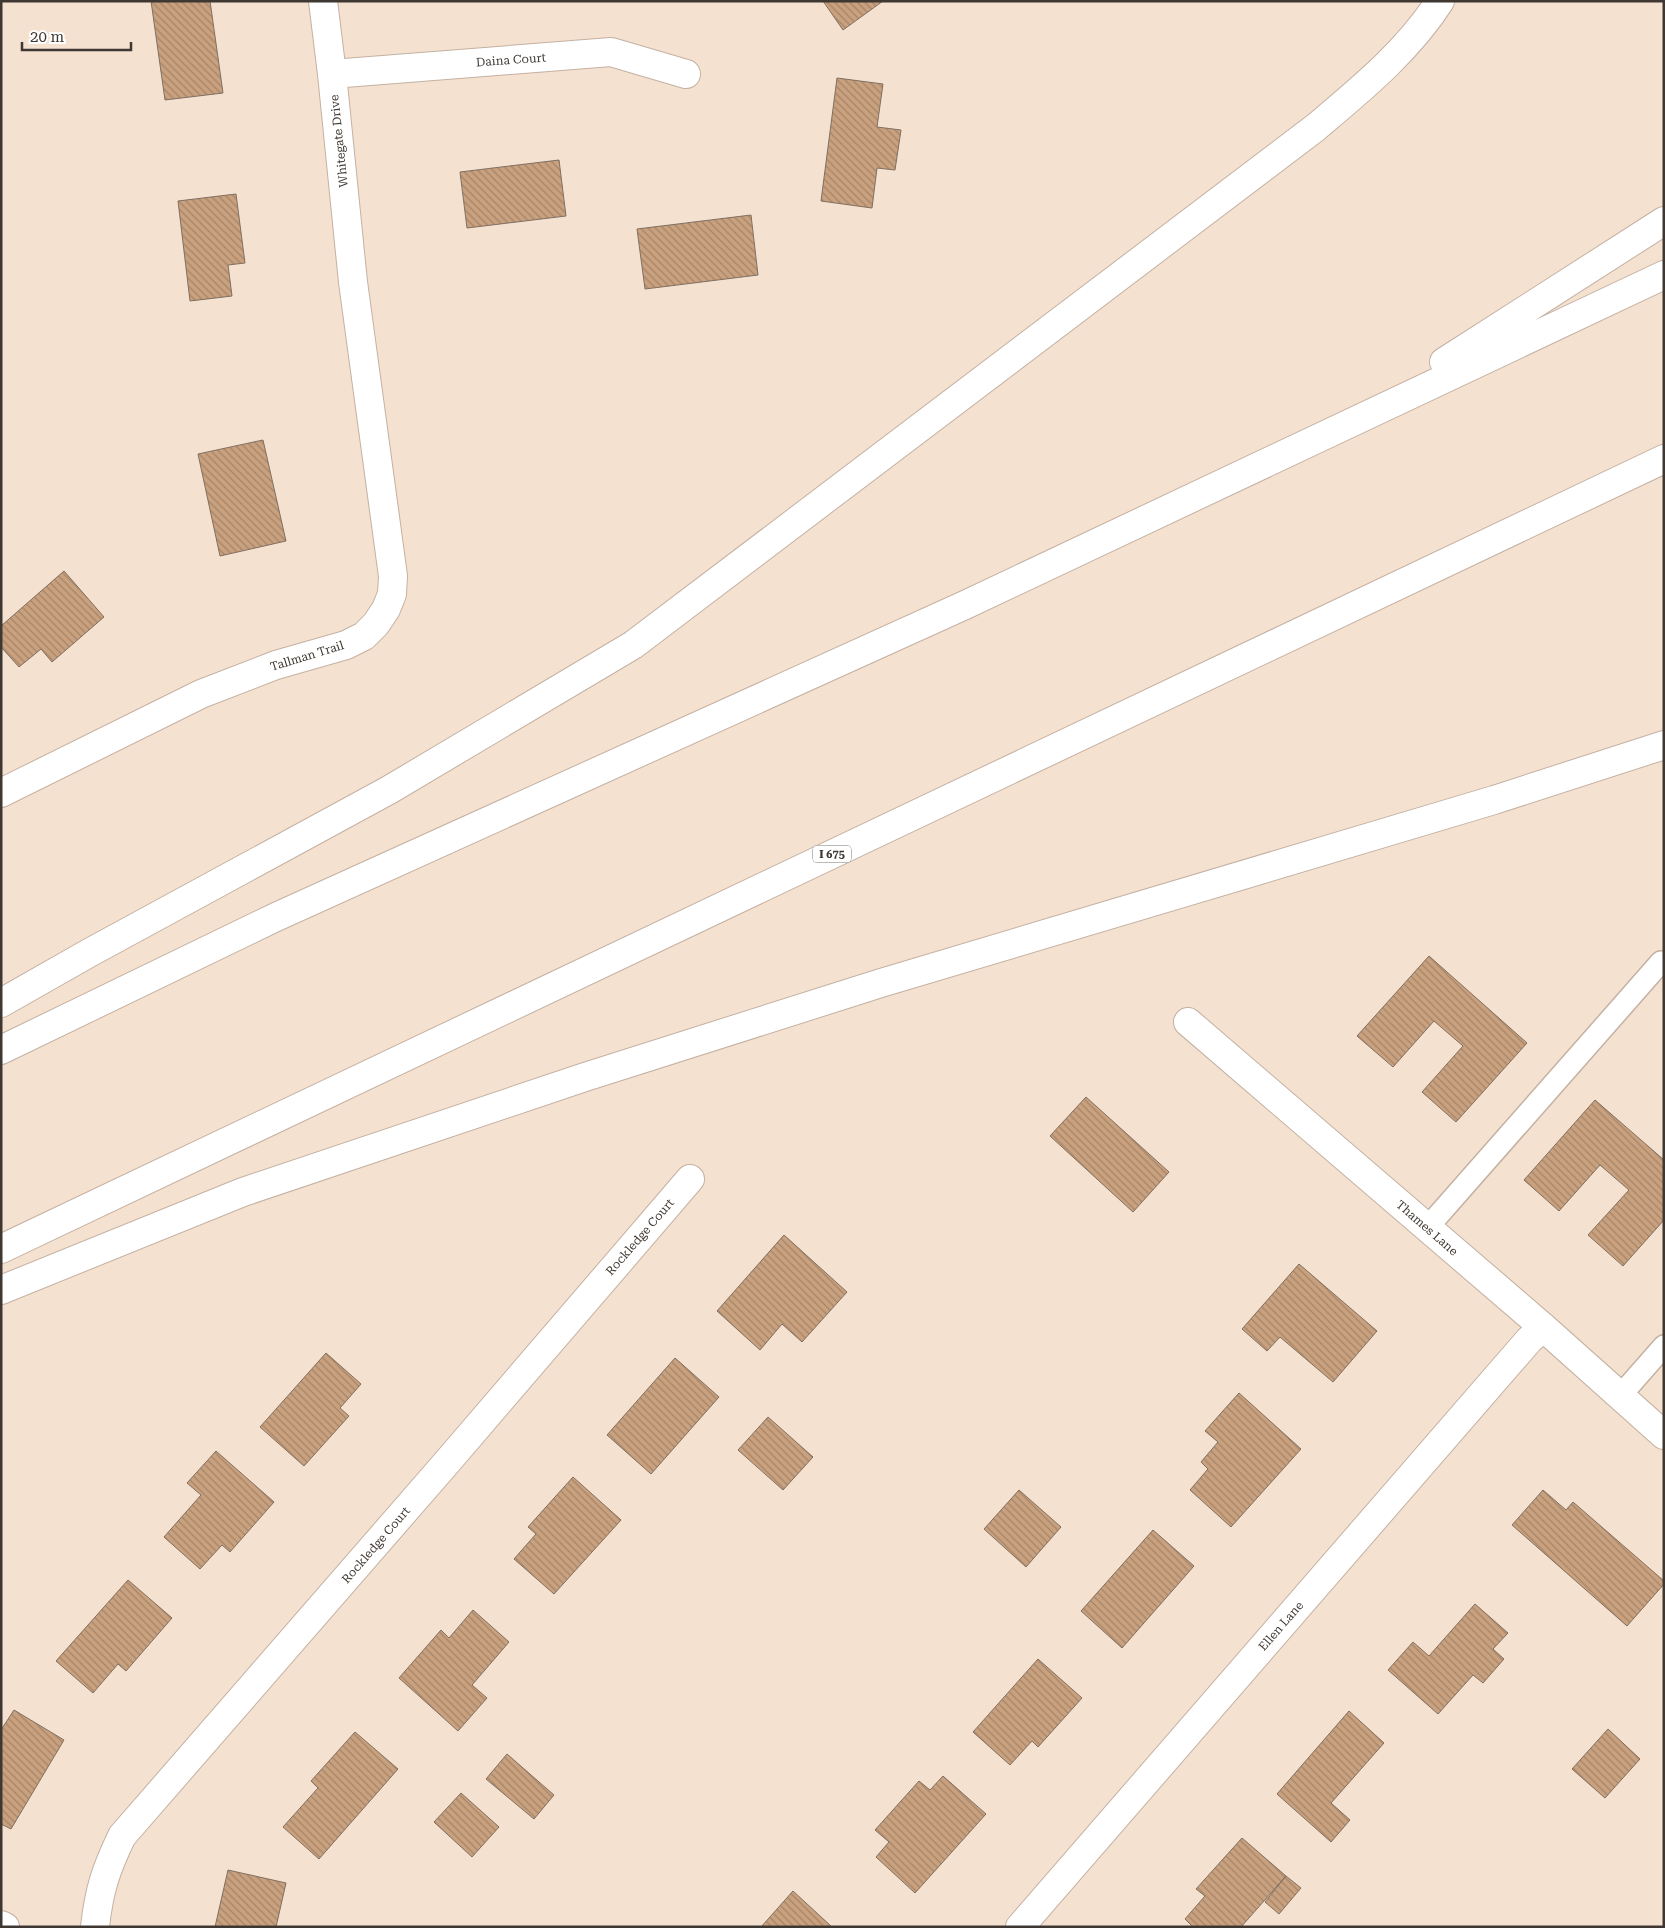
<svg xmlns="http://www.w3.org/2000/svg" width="1665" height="1928" font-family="'Roboto Serif',serif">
	<defs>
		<pattern id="building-back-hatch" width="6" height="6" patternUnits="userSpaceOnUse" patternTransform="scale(1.25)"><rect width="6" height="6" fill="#c9a17e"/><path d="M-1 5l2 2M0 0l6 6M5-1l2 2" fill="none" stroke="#a58468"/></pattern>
	</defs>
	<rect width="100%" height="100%" fill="#f4e1d0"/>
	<path fill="url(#building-back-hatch)" stroke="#806f61" d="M151,1h59l13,92 -58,7z
		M823,1h60l-40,29z
		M837,78l46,6 -6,43 24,3 -6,40 -18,-2 -5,40 -51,-7z
		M559,160l7,56 -99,12 -7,-56z
		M236,194l9,69 -17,2 4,31 -42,5 -12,-100z
		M751,215l7,60 -113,14 -8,-60z
		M263,440l23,101 -66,15 -22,-102z
		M64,571l40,46 -52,45 -11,-13 -22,18 -18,-20v-21z
		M1429,956l98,87 -71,79 -34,-30 41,-46 -29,-25 -41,46 -36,-31z
		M1086,1097l83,75 -36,40 -83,-76z
		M1595,1100l69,60v60l-41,46 -35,-31 41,-45 -29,-25 -41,46 -35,-31z
		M784,1235l63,57 -45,50 -20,-18 -22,26 -43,-39z
		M1299,1264l78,67 -44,51 -53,-45 -13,14 -25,-22z
		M326,1353l35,31 -21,24 9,8 -45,50 -44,-39z
		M675,1358l44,39 -68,77 -44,-39z
		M1239,1393l62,56 -70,78 -41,-37 18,-21 -7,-7 17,-20 -13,-11z
		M768,1417l45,40 -30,33 -45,-40z
		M216,1451l58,51 -44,50 -8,-7 -22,24 -36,-32 37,-42 -14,-12z
		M573,1477l48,43 -67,74 -40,-35 22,-25 -8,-7z
		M1019,1490l42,37 -35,40 -42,-38z
		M1543,1490l23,20 7,-8 91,79v3l-37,42 -115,-101z
		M1153,1530l41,36 -72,82 -41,-37z
		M128,1580l44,38 -46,53 -8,-7 -25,29 -37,-32z
		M1475,1604l33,29 -15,16 11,10 -21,24 -10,-8 -35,39 -50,-44 25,-28 16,14z
		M473,1610l36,32 -37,43 15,13 -29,33 -59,-53 42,-48 8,8z
		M1038,1659l44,39 -44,49 -6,-6 -22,24 -37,-33z
		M14,1710l50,30 -53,89 -10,-5v-94z
		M1349,1711l35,32 -53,60 19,17 -19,22 -54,-48z
		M1608,1729l32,30 -35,39 -33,-29z
		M355,1732l43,37 -79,90 -36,-32 35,-39 -7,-7z
		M507,1754l47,41 -20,24 -48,-40z
		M943,1776l43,38 -71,79 -39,-36 13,-15 -14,-12 44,-49 11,9z
		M461,1793l38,34 -27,30 -38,-35z
		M1242,1838l44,38 -45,51h-48l-8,-8 20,-23 -9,-7z
		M228,1870l58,13 -10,44h-61z
		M1286,1876l15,12 -22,26 -14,-12z
		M793,1891l39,36h-71z"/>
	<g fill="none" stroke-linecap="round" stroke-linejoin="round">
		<defs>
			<path id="service" d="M1427,1228l234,-266
				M1620,1396l44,-50"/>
			<path id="minor" d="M332,74l279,-22 75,22
				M1,793l200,-99 75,-29 70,-20 18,-9 12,-12 10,-15 6,-15 1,-18 -40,-294 -21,-208 -9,-73
				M1188,1022l355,305 121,108
				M1,1925l4,2
				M95,1927c4,-37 11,-58 27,-91l326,-375 242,-282
				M1020,1927l509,-587 14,-13"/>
			<path id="motorway" d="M1444,362l220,-141
				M1,1003l88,-50 300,-163 244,-145 682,-517c46,-39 92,-76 125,-127
				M1,1050l275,-133 689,-312 699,-330
				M1,1249l1663,-790
				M1,1290l242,-98 342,-115 296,-94 613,-183 170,-55"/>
		</defs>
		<use href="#service" stroke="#c4b1a2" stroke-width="24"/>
		<use href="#minor" stroke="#c4b1a2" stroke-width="30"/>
		<use href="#motorway" stroke="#c4b1a2" stroke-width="30"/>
		<use href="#service" stroke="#fff" stroke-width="21"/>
		<use href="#minor" stroke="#fff" stroke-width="28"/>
		<use href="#motorway" stroke="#fff" stroke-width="28"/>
	</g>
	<g text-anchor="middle" stroke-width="4" stroke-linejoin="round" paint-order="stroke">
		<rect fill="#fff" stroke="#79736f" stroke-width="1" x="813" y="845.5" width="38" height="17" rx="4"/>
		<g font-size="11" font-weight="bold" fill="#3f3731">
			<text x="832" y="858">I 675</text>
		</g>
		<g font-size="12" fill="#3f3731" stroke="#fff">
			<text transform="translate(511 60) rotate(-4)" y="4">Daina Court</text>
			<text transform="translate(339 141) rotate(-96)" y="4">Whitegate Drive</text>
			<text transform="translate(307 656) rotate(-17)" y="4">Tallman Trail</text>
			<text transform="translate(1427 1228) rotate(41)" y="4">Thames Lane</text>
			<text transform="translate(640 1237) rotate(-49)" y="4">Rockledge Court</text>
			<text transform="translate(376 1545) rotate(-49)" y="4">Rockledge Court</text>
			<text transform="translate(1281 1626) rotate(-49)" y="4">Ellen Lane</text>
		</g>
	</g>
	<rect width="1665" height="1928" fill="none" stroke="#3f3731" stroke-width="5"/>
	<path d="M22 42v8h109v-8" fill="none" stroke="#3f3731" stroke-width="2.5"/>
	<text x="30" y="42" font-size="15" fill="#3f3731" stroke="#ffffff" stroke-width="4" paint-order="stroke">20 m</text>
</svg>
